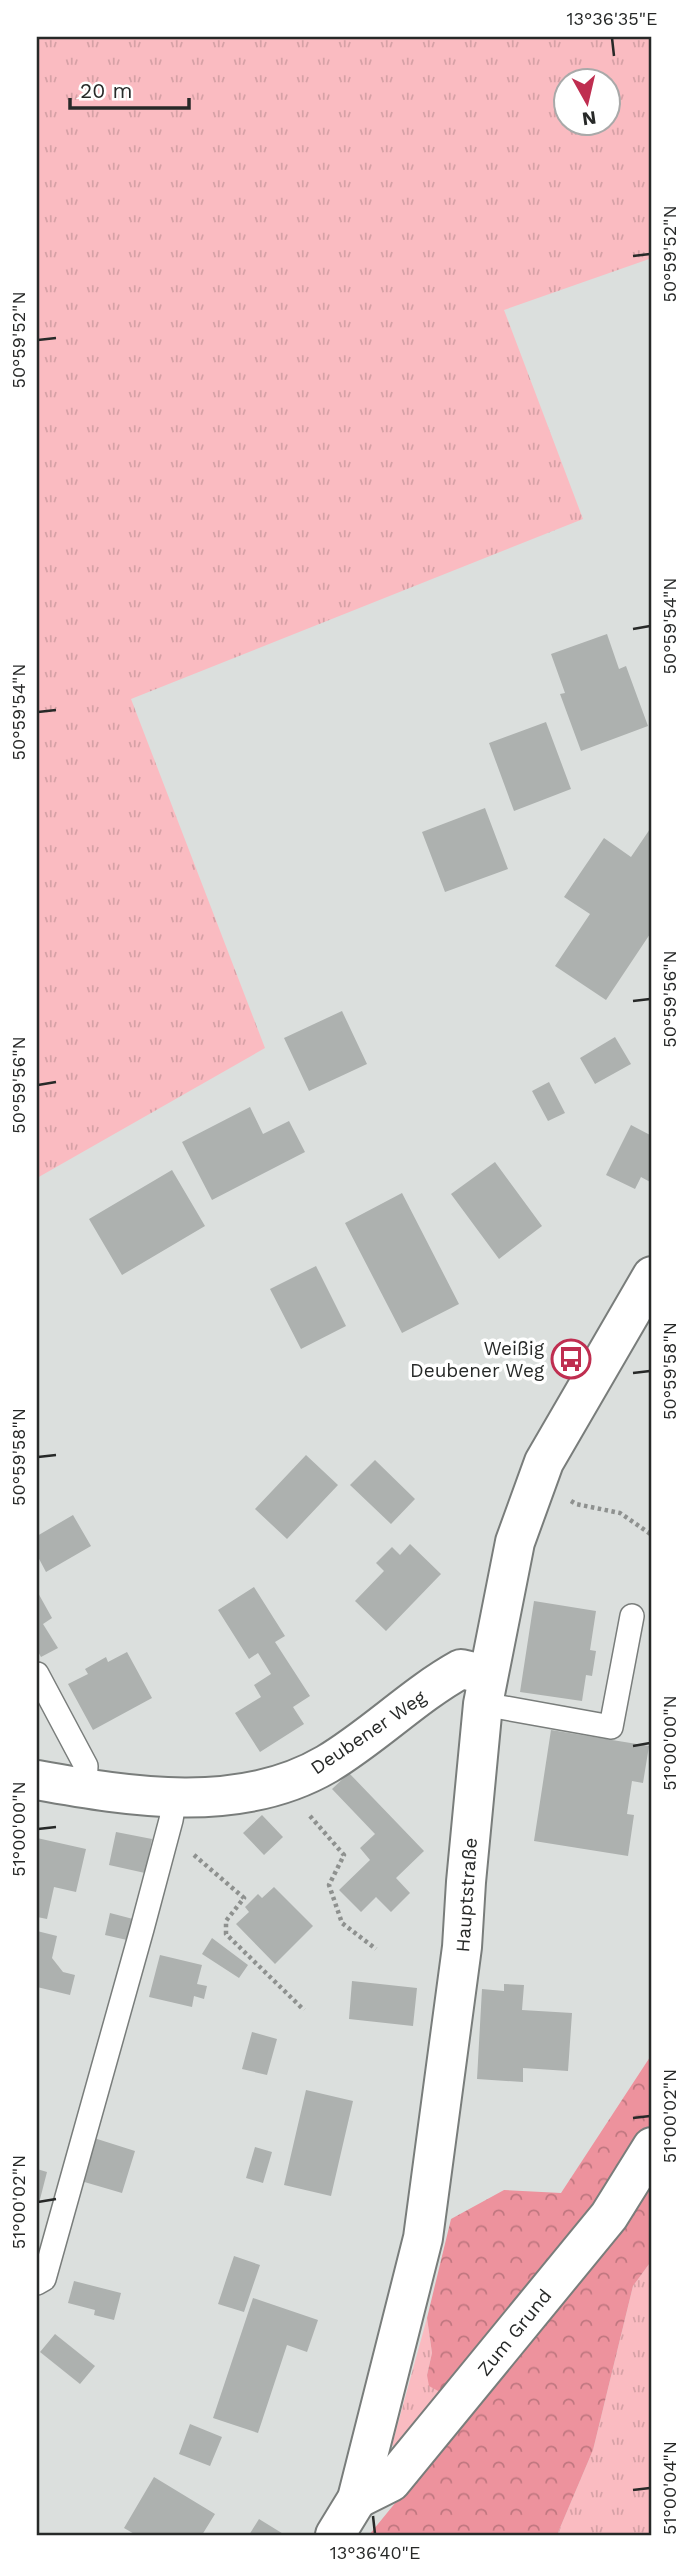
<svg xmlns="http://www.w3.org/2000/svg" width="689" height="2572" font-family="'Work Sans',sans-serif">
	<defs>
		<pattern id="grass-tufts" width="24" height="20" patternUnits="userSpaceOnUse" patternTransform="scale(1.75)"><rect width="24" height="20" fill="#fabbc1"/><path d="M3 7l-1-3M5 7V3M7 7l1-3M15 17l-1-3M17 17v-4M19 17l1-3" fill="none" stroke="#d6a1a6"/></pattern>
		<pattern id="forest-crowns" width="20" height="18" patternUnits="userSpaceOnUse" patternTransform="scale(1.75)"><rect width="20" height="18" fill="#ed929d"/><path d="M2 6a3 3 0 1 1 6 0M12 15a3 3 0 1 1 6 0" fill="none" stroke="#c07780"/></pattern>
	</defs>
	<rect width="100%" height="100%" fill="#dbdfdd"/>
	<path fill="url(#grass-tufts)" fill-rule="evenodd" d="M37,37h615v221l-148,52 79,209 -452,180 134,349 -228,130zM566,80h42v42h-42z
		M652,2260v275h-95l36,-85 40,-164z
		M427,2318l5,35 -5,22 13,17 -44,57 -4,-4z"/>
	<path fill="url(#forest-crowns)" d="M652,2054v71l-57,89 -155,178 -11,-6 -2,-11 5,-22 -5,-35 24,-99 53,-29 57,3z
		M652,2182v78l-19,26 -40,164 -36,85h-188l251,-307z"/>
	<path fill="#adb1af" d="M607,634l12,35 7,-3 22,60 -67,25 -21,-57 5,-1 -14,-39z
		M546,722l25,67 -57,22 -25,-68z
		M485,808l23,61 -63,23 -23,-60z
		M652,826v105l-46,69 -51,-34 35,-52 -26,-17 40,-59 27,19z
		M342,1011l25,53 -58,27 -25,-53z
		M615,1037l16,27 -36,20 -15,-26z
		M549,1082l16,31 -17,8 -16,-30z
		M250,1107l13,27 26,-13 16,31 -93,48 -30,-58z
		M631,1125l21,11v47l-11,-6 -6,12 -29,-14z
		M495,1162l47,64 -43,33 -48,-65z
		M172,1170l33,56 -83,49 -33,-56z
		M402,1193l57,111 -57,29 -57,-110z
		M316,1266l30,60 -45,23 -31,-60z
		M306,1455l32,30 -51,54 -32,-30z
		M375,1460l40,39 -24,25 -41,-39z
		M73,1515l18,31 -45,26 -9,-17v-19z
		M410,1544l31,30 -55,57 -31,-30 29,-30 -8,-8 16,-16 8,8z
		M254,1587l31,49 -10,6 35,54 -17,11 11,17 -44,28 -25,-39 26,-16 -7,-12 17,-11 -13,-21 -9,6 -31,-49z
		M37,1591l15,27 -9,6 15,24 -17,9 -4,-7z
		M534,1601l62,10 -6,39 6,1 -4,25 -6,-1 -4,26 -62,-9z
		M127,1652l25,46 -59,32 -25,-46 20,-10 -3,-5 21,-12 2,5z
		M551,1730l98,16 -6,37 -11,-2 -5,33 7,1 -6,41 -94,-15z
		M349,1773l75,78 -28,27 14,15 -19,19 -15,-15 -15,15 -22,-22 31,-30 -10,-12 15,-14 -43,-45z
		M262,1815l21,22 -19,18 -21,-22z
		M116,1832l36,7 -7,34 -36,-8z
		M37,1838l49,11 -10,43 -22,-5 -7,32 -10,-2z
		M274,1887l39,39 -38,38 -39,-40 13,-12 -4,-5 13,-13 4,4z
		M110,1913l23,6 -6,21 -22,-5z
		M37,1931l20,5 -5,22 11,14 12,3 -5,20 -33,-8z
		M212,1938l36,27 -9,13 -37,-24z
		M160,1955l42,10 -5,19 10,2 -3,13 -10,-3 -2,11 -43,-10z
		M352,1981l65,7 -4,38 -64,-7z
		M504,1984l20,1 -2,25 50,3 -4,58 -45,-3v14l-46,-3 5,-90 22,2z
		M252,2032l25,7 -10,36 -25,-6z
		M306,2090l47,11 -22,95 -47,-11z
		M94,2138l41,13 -13,42 -41,-12z
		M255,2147l17,5 -9,31 -17,-5z
		M37,2169l10,3 -9,35h-1z
		M234,2256l26,9 -16,47 -26,-8z
		M74,2281l47,12 -7,27 -20,-5 1,-5 -27,-7z
		M253,2298l65,22 -11,32 -20,-7 -29,88 -45,-15z
		M55,2334l40,32 -15,18 -40,-32z
		M190,2424l32,13 -12,29 -31,-12z
		M154,2477l61,37 -13,21h-66l-12,-7z
		M259,2519l26,16h-36z"/>
	<g fill="none" stroke-linecap="round" stroke-linejoin="round">
		<defs>
			<path id="service" d="M37,1674l49,92 -1,23
				M483,1704l128,23 21,-111
				M37,2283l7,-4 98,-350 29,-109 4,-23"/>
			<path id="minor" d="M37,1780c94,17 203,35 290,-16 47,-28 87,-69 134,-95l26,6
				M357,2499l34,-17 218,-266 43,-69"/>
			<path id="tertiary" d="M335,2535l22,-36 66,-261 39,-291 4,-65 17,-178 32,-162 29,-80 108,-186"/>
		</defs>
		<use href="#service" stroke="#797d7b" stroke-width="26"/>
		<use href="#minor" stroke="#797d7b" stroke-width="42"/>
		<use href="#tertiary" stroke="#797d7b" stroke-width="42"/>
		<path stroke="#8e918f" stroke-width="4.5" stroke-dasharray="3.5 3.5" stroke-linecap="butt" d="M571,1501l5,3 44,9 32,22
			M310,1816l34,39 -15,30 13,38 34,26
			M194,1855l50,43 -18,23v13l78,76"/>
		<use href="#service" stroke="#fff" stroke-width="23"/>
		<use href="#minor" stroke="#fff" stroke-width="38"/>
		<use href="#tertiary" stroke="#fff" stroke-width="38"/>
	</g>
	<path fill="none" stroke="#272928" stroke-width="2.5" d="M612,38l2,18M633,256l17,-2M38,340l18,-2M633,629l17,-3M38,712l18,-2M633,1001l17,-2M38,1085l18,-3M633,1373l17,-2M38,1457l18,-2M633,1746l17,-3M38,1829l18,-2M633,2118l17,-2M38,2202l18,-3M633,2490l17,-2M373,2516l2,18"/>
	<defs>
		<symbol id="bus-ring" viewBox="-11 -11 22 22"><circle r="9.5" fill="#fff" stroke="#bf2e50" stroke-width="1.5"/><path d="M-5-6H5V4H4V6H2V4H-2V6H-4V4H-5ZM-3.5-4V0h7V-4ZM-3.5 1.2v1.5H-2V1.2ZM2 1.2v1.5H3.5V1.2Z" fill="#bf2e50"/></symbol>
	</defs>
	<g fill-rule="evenodd">
		<use href="#bus-ring" x="549" y="1337" width="44" height="44"/>
	</g>
	<g text-anchor="middle" stroke-width="7" stroke-linejoin="round" paint-order="stroke">
		<g font-size="19" fill="#272928" stroke="#fff" text-anchor="end">
			<text x="544" y="1355">Weißig<tspan x="544" dy="22">Deubener Weg</tspan></text>
		</g>
		<g font-size="19" fill="#272928" stroke="#fff">
			<text transform="translate(368 1732) rotate(-34)" y="7">Deubener Weg</text>
			<text transform="translate(466 1895) rotate(-86)" y="7">Hauptstraße</text>
			<text transform="translate(514 2332) rotate(-51)" y="7">Zum Grund</text>
		</g>
	</g>
	<rect width="689" height="2572" fill="none" stroke="#ffffff" stroke-width="77"/>
	<g transform="translate(587 102) rotate(172)"><circle r="33" fill="#ffffff" stroke="#a9a9a9" stroke-width="2"/>
	<path d="M0-5L12 26L0 18L-12 26Z" fill="#bf2e50"/>
	<text y="-10" font-size="19" font-weight="bold" text-anchor="middle" fill="#272928">N</text>
	</g>
	<path d="M70 98v10h119v-10" fill="none" stroke="#272928" stroke-width="3.5"/>
	<text x="80" y="98" font-size="21" fill="#272928" stroke="#ffffff" stroke-width="5" paint-order="stroke">20 m</text>
	<rect x="38" y="38" width="612" height="2496" fill="none" stroke="#272928" stroke-width="2.5"/>
	<g font-size="18" text-anchor="middle" fill="#272928">
		<text x="612" y="25">13°36'35"E</text>
		<text transform="translate(670 254) rotate(-90)" y="6">50°59'52"N</text>
		<text transform="translate(19 340) rotate(-90)" y="6">50°59'52"N</text>
		<text transform="translate(670 626) rotate(-90)" y="6">50°59'54"N</text>
		<text transform="translate(19 712) rotate(-90)" y="6">50°59'54"N</text>
		<text transform="translate(670 999) rotate(-90)" y="6">50°59'56"N</text>
		<text transform="translate(19 1085) rotate(-90)" y="6">50°59'56"N</text>
		<text transform="translate(670 1371) rotate(-90)" y="6">50°59'58"N</text>
		<text transform="translate(19 1457) rotate(-90)" y="6">50°59'58"N</text>
		<text transform="translate(670 1743) rotate(-90)" y="6">51°00'00"N</text>
		<text transform="translate(19 1829) rotate(-90)" y="6">51°00'00"N</text>
		<text transform="translate(670 2116) rotate(-90)" y="6">51°00'02"N</text>
		<text transform="translate(19 2202) rotate(-90)" y="6">51°00'02"N</text>
		<text transform="translate(670 2488) rotate(-90)" y="6">51°00'04"N</text>
		<text x="375" y="2559">13°36'40"E</text>
	</g>
</svg>
